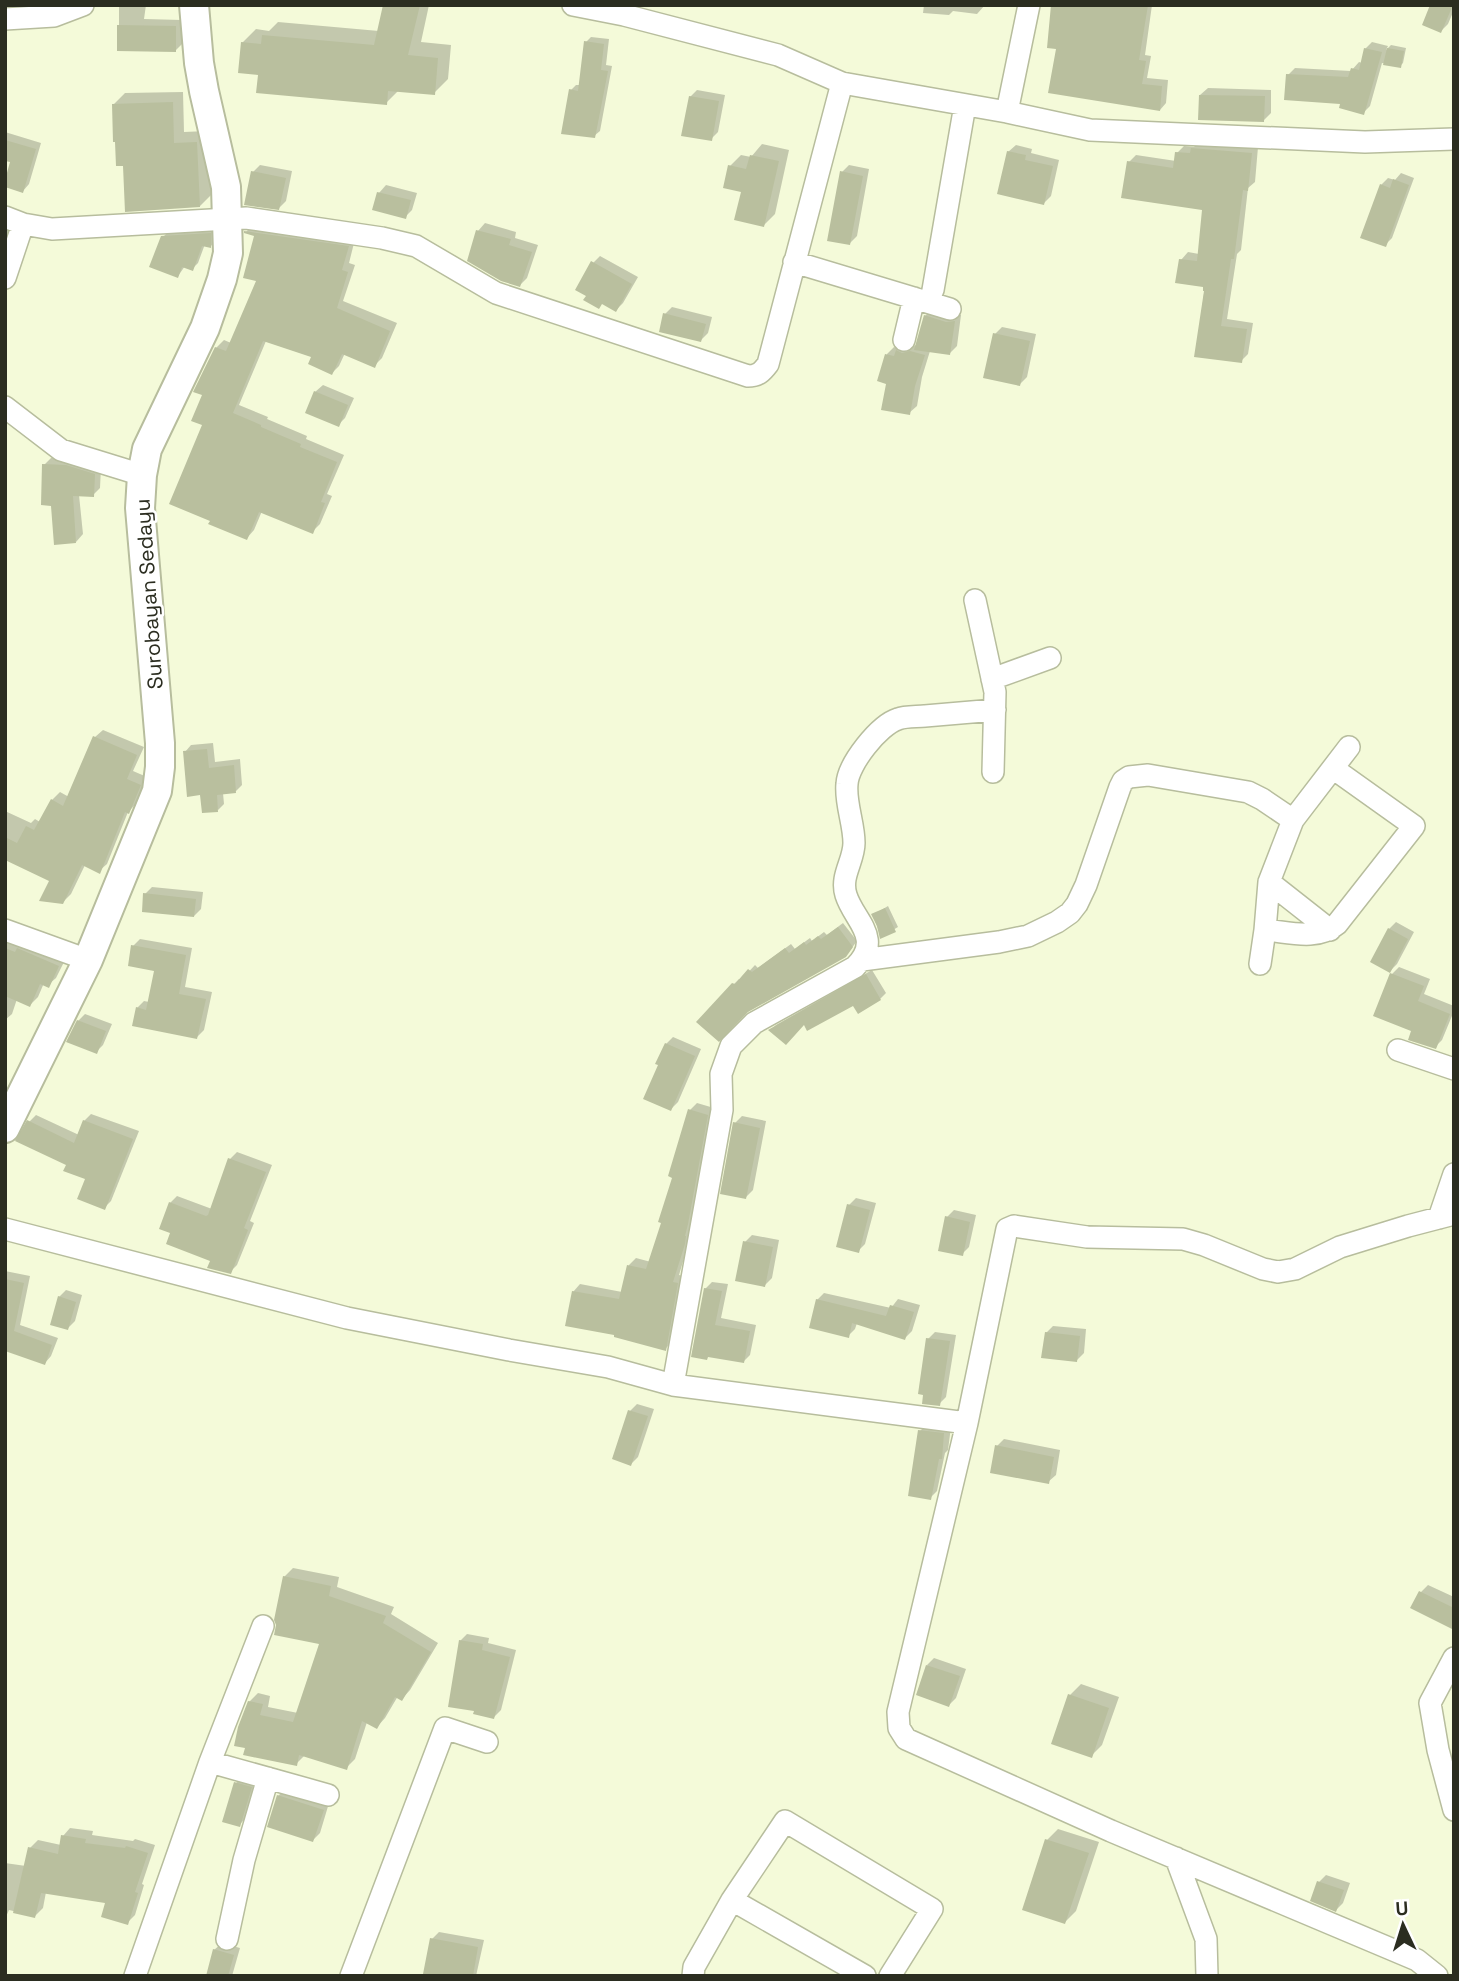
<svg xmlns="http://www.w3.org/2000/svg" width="1459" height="1981" font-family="'Space Grotesk',sans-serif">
	<rect width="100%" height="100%" fill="#f4fad9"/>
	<path fill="#0003" d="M119,5h27l-2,14 38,1v24l-7,7 -56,-1z
		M385,5h44l-8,37 30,3 -3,34 -14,14 -35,-3 -13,13 -144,-60 14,-14 13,2 9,-9 101,9z
		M924,5h61l-8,9 -24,-3 -4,4 -26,-2z
		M1053,5h99l-7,50 6,1 -4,22 21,2 -2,23 -6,7 -102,-63z
		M1432,5h22v5l-6,14 -7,7z
		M591,37l18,2 -3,26 6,1 -12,65 -6,5 -23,-46 5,-5h4l6,-43z
		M1372,42l16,4 -2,4 5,-5 15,3 -3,15 -3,3 -18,-3 -12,43 -7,7 -75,-38 7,-7 56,3 8,-9 3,1 3,-14z
		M1208,88l63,2v23l-7,7 -64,-25z
		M697,90l28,5 -7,37 -7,7 -21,-42z
		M183,92l1,40 23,-1 4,64 -11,11 -75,-42 -11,-60 11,-11z
		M5,132l36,11 -12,41 -6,7 -11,-30 -7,-2z
		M1199,141l59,6 -3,35 -7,6 -7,62 -4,4 -10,65 26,4 -5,31 -7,7 -45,-6 9,-69 -24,-26 7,-8 11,2 5,-46 -75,-46 7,-7 40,6 1,-8 7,-7 10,1z
		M762,144l27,6 -14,64 -11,11 -34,-59 11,-11 10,2z
		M1016,145l16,4 -1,4 28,7 -8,36 -7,7 -36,-51z
		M260,165l32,6 -6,30 -7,7 -26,-36z
		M849,165l20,4 -12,67 -7,7 -8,-71z
		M1401,173l13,5 -22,60 -7,7 -4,-60 7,-7 7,2z
		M386,185l31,8 -5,17 -7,7 -26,-24z
		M5,221l7,4 -7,20z
		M485,223l31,9 -1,6 23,7 -11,33 -7,7 -42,-54z
		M253,224l102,15 -6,24 6,2 -12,36 54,22 -15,35 -8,8 -29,-13 -6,13 -7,7 -18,-17 -48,-15 -27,64 29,12 -1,2 40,17 -1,3 38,16 -17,39 5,2 -12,28 -8,8 -50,-21 -8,19 -7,8 -42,-114 -1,-30 12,-46 8,-8 7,3 28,-63 -3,-46 -10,-2z
		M216,228v12l-5,6 -6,-2 -7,19 -6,6 -7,-3 -7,10 -15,-39 6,-6z
		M600,256l38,21 -15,26 -7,7 -23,-47z
		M672,307l40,10 -4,16 -7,7 -36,-26z
		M932,309l22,6h7l-4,31 -7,7 -20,-2 -8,26 -5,29 -8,7 -21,-30 -1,-29 7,-7 6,2 17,-4 8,-29z
		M1002,327l34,7 -9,43 -7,7 -25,-50z
		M323,385l31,13 -9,20 -7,7 -23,-33z
		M51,458l23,1 27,8 -1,21 -7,7h-14l4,39 -7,8 -23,-38 -9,-39z
		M103,730l41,17 -11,24 14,6 -11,27 -8,8 -21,52 -8,7 -14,-6 -14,29 -8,8 -11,-21 -47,-23v-47l26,12 4,-4 5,3 12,-22 8,-8 9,5 26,-60z
		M213,743l2,19 25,-3 2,26 -6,6 -13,2 1,11 -6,6 -16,-16 -17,-42 6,-7z
		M152,887l51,5 -2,17 -7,7 -49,-22z
		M888,906l10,21 -17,10 -8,-22z
		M1396,922l18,10 -17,32 -7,7 -1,-42z
		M843,923l14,18 -6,8 -104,61 -13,-26 5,-5 2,1 14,-15 3,3 33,-24 4,5 15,-11 2,3 12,-9 3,3z
		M5,932l61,26 -10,20 -8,7 -4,-2 -6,14 -8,8 -13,-6 -5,15 -7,6z
		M140,939l52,9 -7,39 27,5 -8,38 -7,7 -60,-29 7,-7 5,1 7,-33 -23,-23z
		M1399,967l31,12 -6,15 30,12v5l-12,29 -7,7 -21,-17 -22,-56z
		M872,970l14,23 -6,6 -26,5 -50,19 -33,7 5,-5z
		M85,1014l27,10 -9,21 -7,7 -18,-31z
		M673,1037l28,12 -23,53 -7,7 -5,-65z
		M697,1103l17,5 -23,127 -12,40 5,1 -12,66 -7,7 -92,-57 7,-8 42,8 7,-27 7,-7 15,4 12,-40 27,-112z
		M91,1114l48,17 -28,70 -7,7 -16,-30 -20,-14 -39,-42 7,-7 43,20 5,-14z
		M742,1116l24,5 -13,69 -7,7 -11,-74z
		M237,1152l35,13 -22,56 4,2 -17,42 -7,7 -58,-40 -2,-29 7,-7 35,13 18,-50z
		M856,1198l20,5 -11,41 -7,7 -9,-46z
		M954,1210l22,5 -7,32 -7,7 -15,-37z
		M752,1235l27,5 -7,38 -7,7 -20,-43z
		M5,1271l25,5 -10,49 38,13 -7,18 -6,7 -40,-13z
		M712,1282l16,2 -7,34 35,7 -6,30 -7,7 -33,-7 -5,-66z
		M66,1290l16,5 -7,26 -7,7 -9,-31z
		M824,1293l67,15 7,-9 22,6 -8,26 -7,7 -48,-15 -2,6 -7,7 -31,-36z
		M1053,1326l33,3 -2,24 -7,7 -31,-27z
		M935,1332l21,3 -10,62 -7,7 -11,-65z
		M637,1404l17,5 -16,48 -7,7 -1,-53z
		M927,1424l24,3 -3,23 -3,3 -8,38 -7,7 -10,-67z
		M1004,1439l56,11 -4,25 -8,7 -51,-36z
		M293,1568l46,9 -2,10 57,20 -3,7 47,29 -28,47 -8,9 -4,-3 -13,22 -8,9 -10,-5 -12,37 -9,9 -41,-13 -9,9 -47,-62 9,-9 12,3 -2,11 30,6 23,-71 -37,-65z
		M1428,1585l26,12v25l-41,-14 8,-16z
		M467,1634l22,4 -1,5 28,7 -15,60 -7,7 -34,-76z
		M934,1658l32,11 -10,29 -7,7 -22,-40z
		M1081,1684l38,13 -17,48 -11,11 -21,-61z
		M243,1776l15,4 -12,38 -7,7 -3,-42z
		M285,1789l44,14 -9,30 -7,7 -35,-44z
		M70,1828l23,3 -1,4 41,6 2,-2 20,6 -13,39 2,1 -9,30 -8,8 -19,-21 -62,-10 -3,16 -8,8 -26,-6 -4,9v-56l21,3 4,-18 8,-8 23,5 2,-9z
		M1058,1829l41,13 -23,69 -11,11 -18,-82z
		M1326,1875l24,8 -7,20 -7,7 -17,-28z
		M439,1932l45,8 -8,36h-33l-11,-37z
		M222,1943l18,5 -8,28h-25l7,-26z"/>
	<path fill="#b9bf9e" d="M383,5h37l-12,50 30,3 -3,37 -47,-4 -1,14 -131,-12 2,-18 -20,-2 3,-31 20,2 1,-9 112,10z
		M1051,5h97l-9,55 7,1 -4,23 20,2 -2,25 -112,-18 8,-44 -9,-1z
		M1430,5h23l-12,28 -19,-8z
		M117,25l59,1v26l-59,-1z
		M584,41l20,3 -3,26 7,1 -13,67 -34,-4 8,-45 9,2z
		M1364,48l18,4 -18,63 -25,-7 1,-4 -56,-4 2,-26 62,3 3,-9 8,2z
		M1387,48l17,3 -3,17 -18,-3z
		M1199,95l66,1 -1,26 -66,-2z
		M689,96l30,5 -7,40 -31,-5z
		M173,102l1,41 23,-1 3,65 -75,5 -2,-46h-7l-1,-24h-2l-1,-38z
		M5,140l31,9 -13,44 -18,-6v-7l5,-18 -5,-1z
		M1191,148l61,5 -4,38 -5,-1 -9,69h-3l-10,67 26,3 -5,34 -48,-6 10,-66h-1v-4l-28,-4 4,-24 18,2 5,-51 -81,-12 6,-37 46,7 2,-16 15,1z
		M1007,151l19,4 -1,5 28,6 -9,39 -47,-11z
		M750,155l29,6 -15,66 -30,-7 7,-28 -18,-4 5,-23 18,4z
		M251,171l35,7 -7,32 -35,-5z
		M840,171l23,5 -13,69 -23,-4z
		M1393,179l16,6 -23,62 -26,-9 20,-54 10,4z
		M377,192l34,8 -5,19 -34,-9z
		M476,230l35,9 -2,6 23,7 -12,35 -19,-6 -34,-20z
		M244,231l105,15 -7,24 6,2 -11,36 53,23 -15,37 -33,-14 -10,21 -24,-11 3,-7 -48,-16 -30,72 28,12v2l40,17 -1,3 37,15 -16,40 4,1 -12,31 -54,-22 -12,28 -39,-16 2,-3 -41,-17 33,-79 -11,-4 11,-26 -9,-3 22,-45 11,4 30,-70 -13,-3 11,-42 -10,-3z
		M211,233v15l-9,-2 -9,25 -11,-4 -4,11 -29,-11 12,-31z
		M591,261l41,23 -16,28 -14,-8 -3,5 -16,-9 3,-4 -11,-6z
		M663,313l43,11 -5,18 -42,-10z
		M924,315l22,7 9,-1 -5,34 -36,-5z
		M993,333l37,8 -10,45 -37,-8z
		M896,350l6,3 8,-2 15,4 -10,31 -5,29 -29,-5 5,-26 -9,-3 8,-27 9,2z
		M314,391l34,14 -9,22 -34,-14z
		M42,464l24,1 29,9 -1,23 -21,-1 3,47 -22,2 -3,-39 -10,-1z
		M93,736l44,19 -10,24 14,6 -12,29 -4,-2 -25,62 -18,-9 -19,39 -24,-3 10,-20 -44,-21v-23l12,6 9,-17 8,4 17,-31 12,7z
		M207,749l2,19 25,-3 2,28 -19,2 1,17 -16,1 -2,-18 -13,2 -4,-46z
		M143,893l53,6 -2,18 -52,-5z
		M885,908l11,24 -16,7 -3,-13 -6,-12z
		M838,927l15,20 -7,10 -98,55 -29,30 -23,-20 36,-39 3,1 13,-15 4,3 33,-24 4,5 15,-11 2,3 12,-9 3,3z
		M1388,928l20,11 -18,34 -20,-11z
		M131,945l55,10 -7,39 27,5 -9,40 -65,-13 4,-19 10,3 8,-39 -26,-5z
		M5,948l10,4 2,-4 42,18 -10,22 -9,-4 -10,23 -25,-11z
		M1390,973l34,13 -6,15 32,13 -14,35 -28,-9 3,-9 -38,-15z
		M866,974l15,26 -23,14 -5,-8 -46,25 -3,-6 -18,20 -18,-15z
		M77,1020l29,11 -9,23 -31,-12z
		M665,1043l30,13 -24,55 -28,-12 15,-34 -3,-1z
		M688,1109l20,6 -20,109 -3,12h1l-1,8 -12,38 5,1 -12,68 -52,-14v-2l-49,-9 7,-35 47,8 8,-34 19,4 15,-46 -3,-1 14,-44 -4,-2z
		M27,1120l47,23 9,-23 50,19 -28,71 -28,-11 8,-20 -22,-8 3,-6 -51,-24z
		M733,1122l27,6 -14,71 -26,-5z
		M228,1158l38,14 -22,56 4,2 -17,44 -24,-6 3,-7 -44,-17 4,-11 -11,-4 10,-27 37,14 2,-1z
		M847,1204l23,6 -11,43 -23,-6z
		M945,1216l25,6 -7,34 -25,-5z
		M743,1241l30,6 -8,40 -30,-6z
		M5,1279l19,4 -10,48 38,14 -7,20 -40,-14z
		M704,1288l18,3 -7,34 35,6 -6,32 -36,-6 -1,3 -16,-3z
		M58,1296l18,6 -8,28 -18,-5z
		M816,1299l70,17 4,-11 24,7 -9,28 -53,-17 -3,15 -40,-10z
		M1045,1332l35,4 -3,26 -36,-4z
		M926,1338l24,3 -10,65 -18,-2 1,-9 -5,-1z
		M628,1410l20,6 -17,50 -19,-7z
		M918,1430l26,3 -2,26h-3l-8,41 -23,-4z
		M995,1445l59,12 -5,27 -59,-11z
		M283,1576l48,10 -2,10 57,20 -3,7 48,29 -29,49 -7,-4 -18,32 -15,-8 -15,49 -48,-15 -2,11 -54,-11 2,-7 -11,-2 4,-19 10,-26 15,3 -3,11 33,7 26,-78 -45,-9 2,-10 -2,-5z
		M1419,1591l35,17v22l-44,-22z
		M459,1640l24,4 -1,6 28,7 -16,62 -21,-5 1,-3 -26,-4z
		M926,1665l34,11 -11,31 -33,-12z
		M1068,1694l41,14 -17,50 -41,-14z
		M234,1782l18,5 -12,40 -18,-5z
		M277,1795l47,15 -11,32 -46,-15z
		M61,1835l25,4 -1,4 40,5 1,-2 22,7 -13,39 3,1 -10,32 -27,-8 4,-14 -64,-10 -6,25 -22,-5 15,-66 30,7z
		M1045,1839l44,14 -24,71 -43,-14z
		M1317,1881l27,9 -8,22 -26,-11z
		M430,1938l48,9 -5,29h-40l-10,-2z
		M213,1949l21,6 -6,21h-22z"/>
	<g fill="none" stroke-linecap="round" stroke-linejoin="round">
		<defs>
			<path id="street" d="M573,5l51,10 154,40 64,28 165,29 83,18 275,12 89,-3
				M5,19l49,-3 29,-11
				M1007,112l22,-107
				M5,217l18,7 29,5 194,-11 136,20 34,8 80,47 252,83c10,0 14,-4 20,-12l74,-281
				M794,262l156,47
				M5,278l18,-54
				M933,290l32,-185
				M904,340l10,-42
				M5,407l56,43 81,25
				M975,600l20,92 -2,80
				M992,679l58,-21
				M1269,882l61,48
				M5,930l83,30
				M1265,930l4,-48 24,-62
				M862,960l137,-18 29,-6 29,-14 13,-9 7,-9 9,-19 34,-98 3,-6 6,-4 19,-2 100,17 14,7 31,21 56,-73
				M1260,964l5,-34c24,2 52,11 72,-6l77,-98 -80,-57
				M1398,1050l56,19
				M1439,1218l15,-44
				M5,1229l342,89 162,32 99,17 65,18 294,38
				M673,1385l49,-275 -1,-36 10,-28 23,-23 101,-56c29,-29 -1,-46 -9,-72 -6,-19 8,-34 8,-52 0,-20 -9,-40 -7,-59 1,-20 32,-59 51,-65 8,-3 19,-2 27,-3 23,-2 47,-4 70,-6
				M1454,1658l-24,45 8,47 16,60
				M210,1762l118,33
				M1176,1858l30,81 1,37
				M227,1939l17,-79 24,-82
				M135,1976l75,-214 53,-136
				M351,1976l94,-248 42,14
				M693,1976l1,-9 38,-67
				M865,1976l-133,-76 53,-79 147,88 -42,67
				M1437,1976l-20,-16 -306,-129 -205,-92 -7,-11 -1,-16 69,-289 40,-194 7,-3 73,11 96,2 21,6 59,24 15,3 17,-3 45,-22 68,-21 46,-12"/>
			<path id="secondary" d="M5,1128l83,-168 69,-169 3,-24v-24l-20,-235 2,-33 5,-26 58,-121 17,-49 6,-26 -2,-66 -22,-96 -5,-28 -5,-58"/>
		</defs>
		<use href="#street" stroke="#b7bd9d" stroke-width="24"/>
		<use href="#secondary" stroke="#b7bd9d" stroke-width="32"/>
		<use href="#street" stroke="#fff" stroke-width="21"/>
		<use href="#secondary" stroke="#fff" stroke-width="28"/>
	</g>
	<g text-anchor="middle" stroke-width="5" stroke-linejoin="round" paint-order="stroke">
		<g font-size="21" fill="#2b2d20" stroke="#fff">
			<text transform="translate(149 594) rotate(-94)" y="7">Surobayan Sedayu</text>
		</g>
	</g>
	<rect width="1459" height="1981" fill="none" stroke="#2b2d20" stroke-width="14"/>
	<g transform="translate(1403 1925) rotate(356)" stroke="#ffffff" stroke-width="5" paint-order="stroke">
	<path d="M0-5L12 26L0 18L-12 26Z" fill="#2b2d20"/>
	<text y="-10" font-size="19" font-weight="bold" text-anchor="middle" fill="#2b2d20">U</text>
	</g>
</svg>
